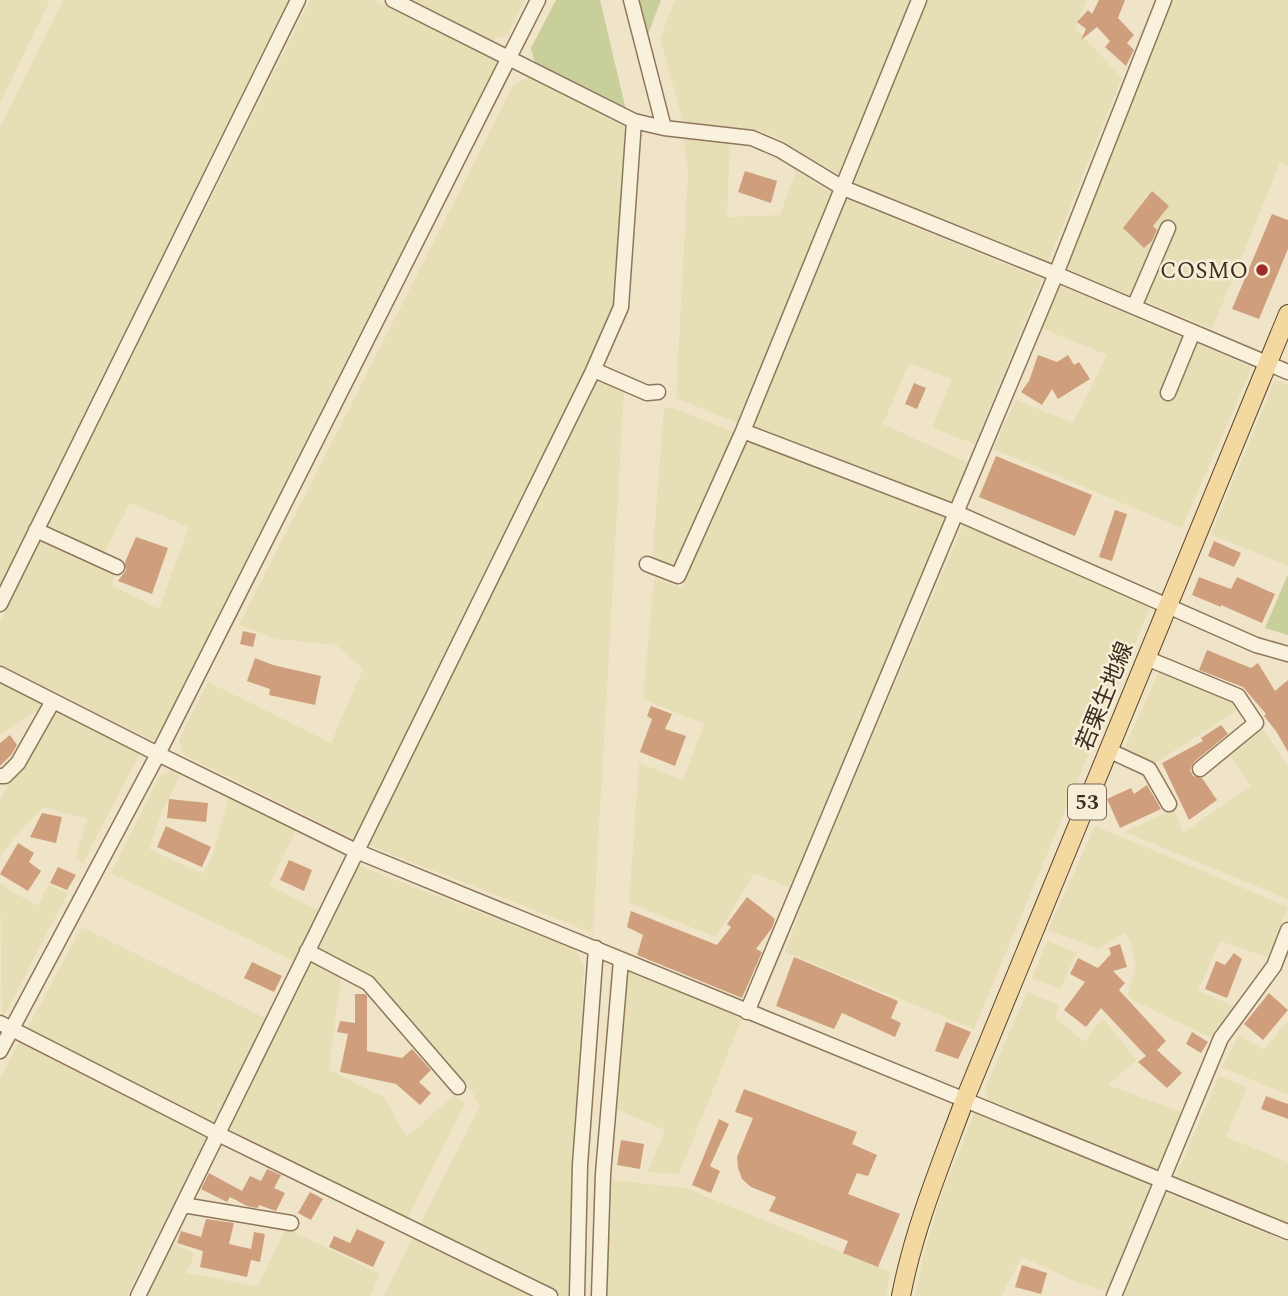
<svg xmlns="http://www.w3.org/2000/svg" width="1288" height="1296" font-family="Spectral,'Noto Sans JP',serif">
	<rect width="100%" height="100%" fill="#f0e4c8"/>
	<path fill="#e6deb5" d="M0,0h50l-50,103z
		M63,0h225l-288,585v-457z
		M310,0h64l126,61 -344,681 -156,-77v-44l42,-83 72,36 -1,12 46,23 30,-82 -59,-24 -26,50 -56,-28z
		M409,0h116l-17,35 -18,5z
		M675,0h236l-73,174 -70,-41 -85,-11 -23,-83z
		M927,0h160l-12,28 47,50 -74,184 -196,-80z
		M1173,0h115v166l-8,-3 -68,166 -146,-60z
		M531,77l94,49 -9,180 -75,159 -187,374 -170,-84 -5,-15 29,-58 123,61 32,-74 -27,-24 -58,-6 -39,-14 275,-541z
		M683,136l47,8 -3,73 53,-2 16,-44 36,22 -92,231 -64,-26 12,-226z
		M846,199l196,80 -67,165 -43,-16 20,-49 -43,-16 -26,61 85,39 -16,40 -200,-75z
		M1061,286l191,81 -70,161 -189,-79 23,-49 57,23 34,-68 -66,-27z
		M596,378l28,12 -31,543 -225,-88z
		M1275,380l13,5v181l-77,-32z
		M664,408h9l61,24 -60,137 -22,-8z
		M746,436l200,82 -152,371 -40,-16 -38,64 -87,-34 10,-140 44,17 21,-56 -61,-25 11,-121 28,10z
		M963,525l188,80 -177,424 -189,-77 26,-72z
		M1160,669l72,29 6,11 -84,55 -30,-15z
		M0,683l45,22 -45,30z
		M54,709l86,44 -57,110 -8,-4 12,-40 -43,-12 -24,24 -20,25v-56z
		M1262,728l26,39v132l-163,-67 49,-23 9,24 68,-47 -22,-33z
		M172,770l8,5 -18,37 -13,37 54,25 9,-17 17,-61 68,32 -28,57 50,26 -25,50 -183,-88 48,-96z
		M1095,826l193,81 -21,50 -47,-16 -22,50 36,15 -23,32 -84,-41 9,-30 -4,-20 -7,-15 -26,17 -51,-19z
		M359,866l216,83 9,17 -15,330 -13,-1 -137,-69 61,-120 -8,-14 -101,-114 -52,-30z
		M0,882l10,8 27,16 12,-21 19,8 -66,127z
		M82,927l185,92 -54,104 -187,-92z
		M1047,941l30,12 -17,36 -28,-11z
		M312,962l29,15 -12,93 55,27 23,40 47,-42 11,9 -58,114 -180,-86z
		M631,970l111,48 -63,156 -31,-2 17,-42 -49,-21 10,-134z
		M1027,992l32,13 -4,12 29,25 19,-24 33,42 -28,25 73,27 -24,57 -168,-69 -4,-11z
		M1288,1021v74l-66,-28 17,-32 25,15z
		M20,1041l188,93 -81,162h-127v-217z
		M1219,1076l28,11 -21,50 62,25v62l-113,-46z
		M975,1112l175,73 -43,107 -28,-9 -57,-26 -21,39h-86l8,-40 18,-60z
		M611,1180l74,8 205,84 -4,24h-278l-3,-4z
		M1166,1193l122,49v54h-164z
		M286,1228l94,46 -10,22h-223l26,-53 22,11 -9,19 72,13z
		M414,1235l123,61h-153z"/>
	<path fill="#c9cf9b" d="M556,0h44l26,110 -91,-47 -4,-15z
		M639,0h22l-14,37z
		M1288,574v61l-23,-7z"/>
	<path fill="#cf9f7d" d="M1099,0h26l-7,18 16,17 -7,8 7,7 -8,16 -21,-19 5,-6 -13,-14 -16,13 5,-11 -9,-7 11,-12 4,4z
		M745,171l32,10 -6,22 -33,-11z
		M1152,191l17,15 -16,20 4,4 -5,11 -8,7 -21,-20z
		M1272,214l16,6v29l-29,70 -27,-10z
		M1038,355l19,7 11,-7 6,10 5,-3 11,17 -32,20 -6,-10 -10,16 -21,-13 8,-11z
		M914,383l12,5 -9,21 -12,-5z
		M996,456l96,39 -17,41 -96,-39z
		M1115,510l12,4 -15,47 -13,-4z
		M136,537l32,11 -16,46 -34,-13 8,-11 -1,-8z
		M1214,541l27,12 -7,14 -26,-11z
		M1199,577l32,12 6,-12 38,17 -13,29 -41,-18v2l-29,-12z
		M243,631l13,3 -3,13 -13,-3z
		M1207,650l44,18 7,-5 17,28 13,-11v72l-12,-21 -12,-15 2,-2 -23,-27 -44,-17z
		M255,658l18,7 48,11 -6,29 -46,-10 1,-6 -23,-8z
		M651,706l21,8 -7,15 21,7 -11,30 -35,-14 12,-33 -5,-3z
		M1221,725l7,9 -34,28 -4,8 3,6 9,2 15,22 -28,20 -27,-57 41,-22 -2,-3z
		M10,735l7,10 -6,10 -11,11v-23z
		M1147,785l14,24 -41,19 -13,-29 24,-11 3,6z
		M169,799l39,4 -2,19 -39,-4z
		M42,813l20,4 -6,26 -26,-6z
		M166,826l45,21 -9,20 -45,-20z
		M18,843l16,10 -5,9 12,9 -13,20 -28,-17z
		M289,860l23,10 -8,21 -24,-11z
		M58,867l18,8 -9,15 -17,-7z
		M747,897l28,22 -3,9 -16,21 6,3 -20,46 -105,-43 6,-20 -16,-8 4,-16 86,34 14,-18 -4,-3z
		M1120,944l7,23 -14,4 12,12 -6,7 47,51 -9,9 25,23 -15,15 -29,-26 8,-6 -45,-48 -15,19 -22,-17 21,-28 -15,-8 8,-16 20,10 13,-14 -2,-6z
		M1234,953l8,6 -15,39 -22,-9 11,-28 9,4z
		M794,957l104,44 -7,17 10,5 -6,14 -53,-24 -8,16 -58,-23z
		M252,962l30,14 -8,16 -30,-14z
		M1269,993l19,17 -25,30 -19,-16z
		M355,994h10l2,2v55l35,7 10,-9 19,21 -12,12 12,11 -11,12 -24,-21 -56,-12 8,-38 -11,-2 3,-11 15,2z
		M946,1022l25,10 -13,27 -23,-8z
		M1192,1032l16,10 -7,11 -15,-9z
		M744,1089l113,43 -5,12 25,11 -9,21 -11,-3 -9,21 52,20 -22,53 -35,-14 5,-12 -79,-30 7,-14 -25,-10 -9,-8 -4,-11 -1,-11 16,-39 -18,-6z
		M1266,1096l22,8v15l-27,-10z
		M719,1119l10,5 -19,42 10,5 -9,22 -19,-8z
		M621,1140l23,4 -4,25 -23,-4z
		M267,1169l14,6 -7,13 11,5 -9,18 -17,-6 -1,3 -11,-2 -17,-9 -3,5 -26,-13 8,-16 33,18 8,-15 11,5z
		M310,1192l13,7 -12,21 -13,-7z
		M206,1219l28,4 -5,21 22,5 3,-17 11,2 -5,28 -9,-2 -4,17 -47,-10 3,-16 -26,-8 4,-12 20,6z
		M357,1229l28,13 -12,25 -44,-20 5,-11 16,7z
		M1022,1265l25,8 -6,21 -26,-7z"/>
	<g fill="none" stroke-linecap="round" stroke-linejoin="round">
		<defs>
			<path id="minor" d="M393,0l241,121 30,7 88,10 28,12 61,37 215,87 -309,738
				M631,0l33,128
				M1164,0l-108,274 232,98
				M1134,307l34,-79
				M594,370l53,23 11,-1
				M1168,393l25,-61
				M743,431l214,82 299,132 32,9
				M36,530l81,37
				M647,564l31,12 65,-145 176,-431
				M0,604l298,-604
				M1146,658l92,38 18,27 -56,46
				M0,674l158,80 198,97 932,381
				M1108,750l41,19 20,35
				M0,776h5l13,-13 35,-62
				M307,951l61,32 90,104
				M0,1023l218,111 332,162
				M0,1051l158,-297 380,-754
				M183,1205l108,18
				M138,1296l454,-923 29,-66 13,-186
				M577,1296l3,-131 16,-217
				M599,1296l4,-122 18,-214
				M1114,1296l107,-258 53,-72 14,-36"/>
			<path id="major" d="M901,1296c13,-68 40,-132 64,-197l323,-785"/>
		</defs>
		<use href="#minor" stroke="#8d765c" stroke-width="17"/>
		<use href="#major" stroke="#5b4430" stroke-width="20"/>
		<use href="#minor" stroke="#faf1dc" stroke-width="14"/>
		<use href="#major" stroke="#f3d9a0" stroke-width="18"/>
	</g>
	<circle fill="#9e2a2b" stroke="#f7eed8" stroke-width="2.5" cx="1262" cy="270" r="7"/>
	<g text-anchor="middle" stroke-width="5" stroke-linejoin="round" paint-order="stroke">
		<rect fill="#f7eed8" stroke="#756857" stroke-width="2" x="1068" y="784.5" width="38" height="35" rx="5"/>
		<g font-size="21" font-weight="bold" fill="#3d2e20">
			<text x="1087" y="809">53</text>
		</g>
		<g font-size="23" fill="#3d2e20" stroke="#f7eed8" text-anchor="end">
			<text x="1248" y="278">COSMO</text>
		</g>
		<g font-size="23" fill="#3d2e20" stroke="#f7eed8">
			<text transform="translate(1104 696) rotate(-68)" y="8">若栗生地線</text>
		</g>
	</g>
</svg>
